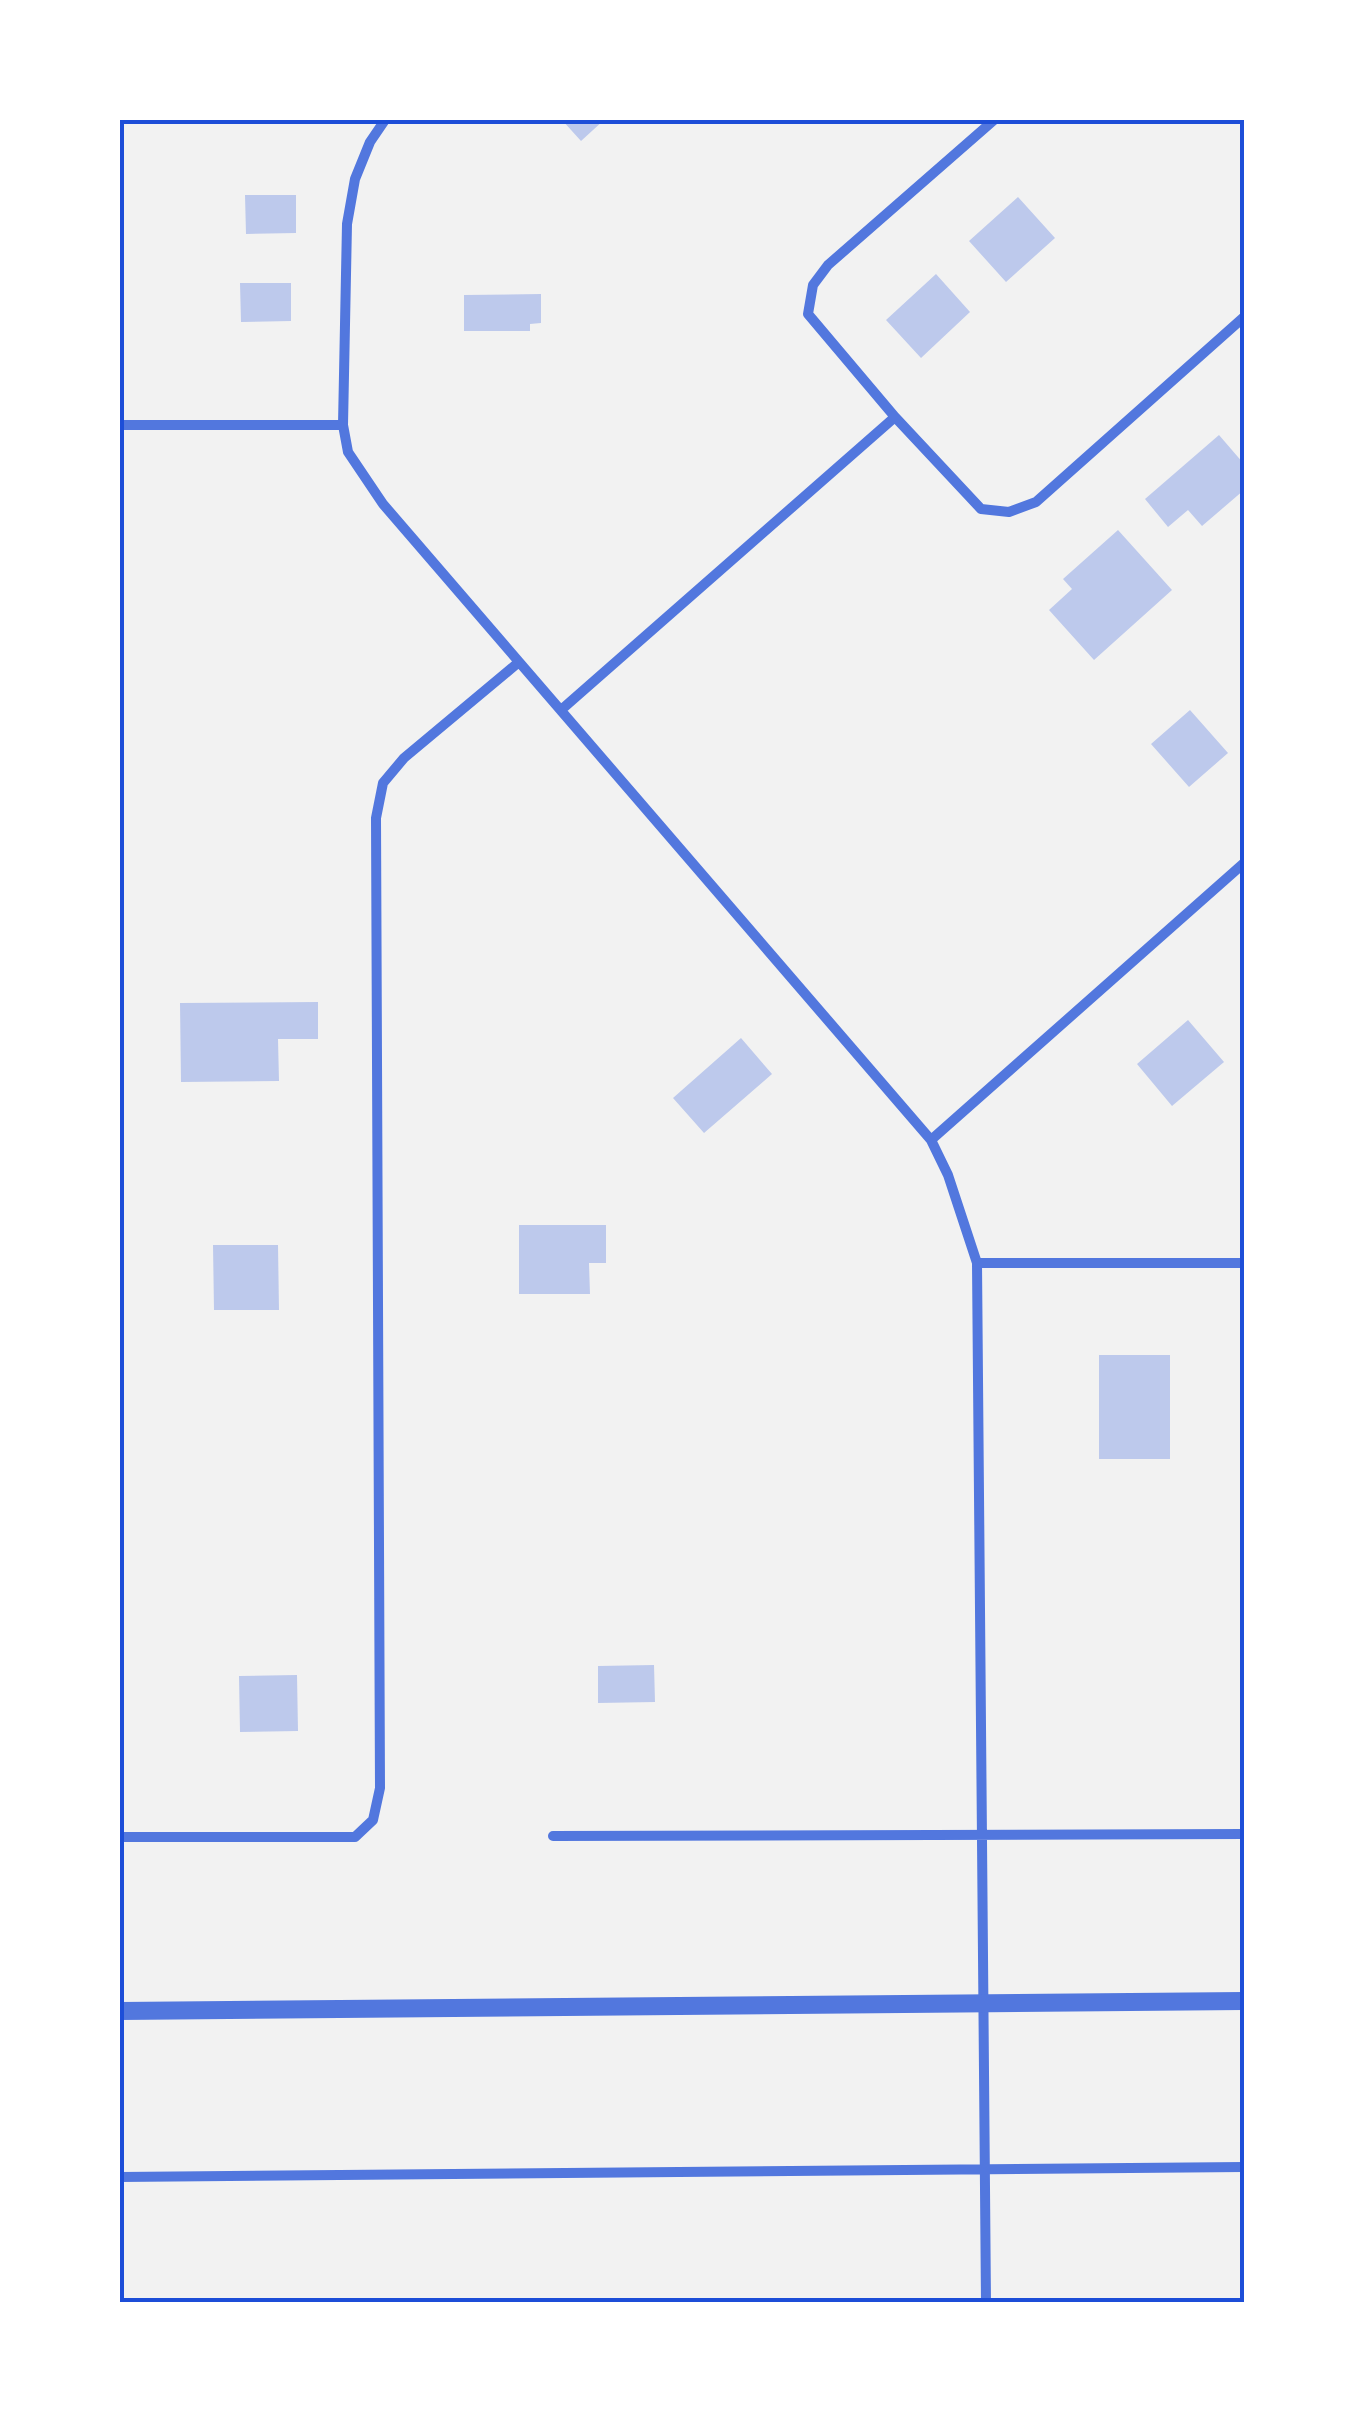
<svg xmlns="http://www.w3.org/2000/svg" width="1364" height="2423" font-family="Commissioner,sans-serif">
	<rect width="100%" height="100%" fill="#f2f2f2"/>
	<path fill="#bdc9ec" d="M562,120h42l-23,21z
		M245,195h51v38l-50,1z
		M1018,197l37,41 -49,44 -37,-41z
		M936,274l34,38 -49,46 -35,-38z
		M240,283h51v38l-50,1z
		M541,294v29l-11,1v7h-66v-36z
		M1219,435l25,29v26l-42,36 -14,-16 -20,17 -23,-28z
		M1118,530l54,60 -78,70 -45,-50 23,-21 -9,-10z
		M1190,710l38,43 -39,34 -38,-43z
		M318,1002v37h-40l1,42 -98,1 -1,-79z
		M1188,1020l36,42 -52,44 -35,-42z
		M741,1038l31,36 -68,59 -31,-35z
		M519,1225h87v38h-17l1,31h-71z
		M213,1245h65l1,65h-65z
		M1099,1355h71v104h-71z
		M654,1665l1,37 -57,1v-37z
		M297,1675l1,56 -58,1 -1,-56z"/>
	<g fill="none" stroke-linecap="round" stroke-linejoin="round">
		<path stroke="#5277de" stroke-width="10" d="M895,417l86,92 28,3 27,-10 208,-185
			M120,425h223l5,27 35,52 548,636 17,35 29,88 9,1040
			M343,425l4,-201 8,-45 15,-37 15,-22
			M561,710l334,-293 -87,-103 5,-29 15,-20 166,-145
			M931,1140l313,-277
			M977,1263h267
			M553,1836l691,-2
			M120,1837h235l18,-17 7,-32 -4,-970 7,-35 21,-25 115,-96
			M120,2177l1124,-10"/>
		<path stroke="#5277de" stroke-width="18" d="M120,2011l1124,-10"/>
	</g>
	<rect width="1364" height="2423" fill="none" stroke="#ffffff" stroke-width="245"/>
	<rect x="122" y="122" width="1120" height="2178" fill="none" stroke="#1d4ed8" stroke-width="4"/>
</svg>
